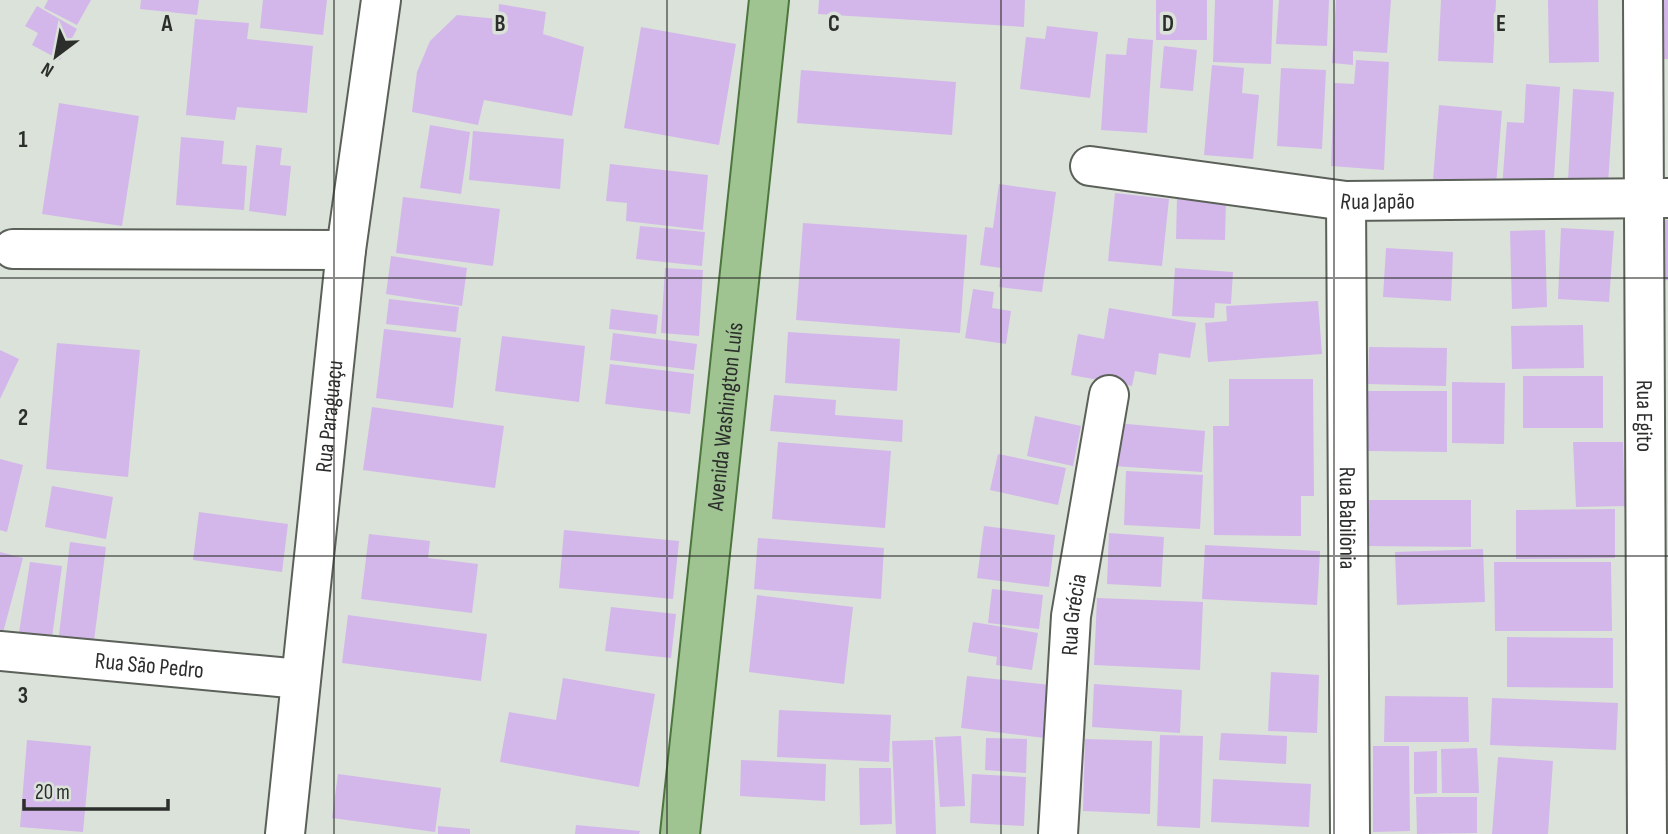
<svg xmlns="http://www.w3.org/2000/svg" width="1668" height="834" font-family="'Sofia Sans Condensed',sans-serif">
	<rect width="100%" height="100%" fill="#dbe2d9"/>
	<path fill="#d3b7ea" d="M48,0h43l-14,25 -33,-17z
		M141,0h58l-2,15 -57,-6z
		M263,0h64l-4,35 -63,-7z
		M819,0h206l-1,27 -206,-13z
		M1156,0h51v40h-51z
		M1215,0h58l-2,64 -58,-2z
		M1279,0h50l-2,46 -51,-2z
		M1336,0h55l-4,53 -34,-2v14l-21,-2z
		M1441,0h55l-3,63 -55,-2z
		M1548,0h50l1,62 -50,1z
		M1659,0h9v59h-7z
		M499,4l47,8 -3,22 41,13 -12,69 -88,-16 -6,25 -66,-13 5,-40 13,-31 27,-26 41,4z
		M37,6l40,23 -17,31 -28,-15 6,-12 -13,-7z
		M195,19l54,4 -2,16 66,7 -6,67 -70,-6 -2,13 -49,-5z
		M1047,26l51,6 -8,66 -70,-9 6,-52 19,2z
		M641,27l95,17 -17,101 -95,-17z
		M1128,38l25,2 -6,93 -46,-3 5,-76 20,1z
		M1164,46l33,4 -4,41 -33,-3z
		M1356,60l33,2 -5,108 -53,-4 3,-83 20,1z
		M1212,65l32,3 -2,25 17,2 -6,64 -49,-4z
		M1281,68l45,2 -4,79 -45,-3z
		M801,70l155,12 -4,53 -155,-12z
		M1526,84l34,3 -7,105 -51,-4 5,-66 17,1z
		M1573,89l41,3 -6,92 -40,-3z
		M59,103l80,13 -17,110 -80,-12z
		M1439,105l63,6 -6,75 -63,-6z
		M430,125l40,7 -9,62 -41,-6z
		M473,131l91,8 -4,50 -91,-9z
		M181,137l43,4 -2,23 25,2 -3,44 -68,-5z
		M256,145l26,3 -2,17 11,1 -5,50 -37,-5z
		M610,164l98,11 -5,55 -77,-9 1,-18 -21,-2z
		M999,184l57,8 -14,100 -43,-5 2,-19 -21,-3 5,-38 8,1z
		M1115,193l54,6 -7,67 -54,-5z
		M403,197l97,12 -7,57 -97,-13z
		M1177,197l49,1 -1,42 -49,-1z
		M1668,220v60l-9,1 -4,-60z
		M803,223l164,12 -7,98 -164,-13z
		M640,226l65,6 -3,34 -66,-7z
		M1561,228l53,3 -5,71 -51,-3z
		M1545,230l2,77 -35,2 -2,-78z
		M1386,248l67,4 -2,49 -68,-4z
		M391,256l76,12 -5,38 -76,-12z
		M665,268l38,2 -4,66 -38,-3z
		M1175,268l58,4 -2,32 -16,-1 -1,15 -42,-2z
		M973,289l21,3 -2,16 19,3 -5,33 -41,-6z
		M389,299l70,8 -3,25 -70,-8z
		M1318,301l4,53 -114,8 -3,-39 22,-2 -1,-15z
		M1109,308l87,15 -6,35 -31,-5 -3,22 -21,-4 -3,15 -61,-11 7,-41 26,5z
		M611,309l47,6 -2,19 -47,-5z
		M1583,325l1,43 -72,1 -1,-43z
		M384,329l77,9 -8,70 -77,-10z
		M788,332l112,7 -3,52 -112,-8z
		M613,333l84,11 -3,26 -84,-10z
		M502,336l83,10 -6,56 -84,-11z
		M57,343l83,7 -12,127 -82,-8z
		M1369,347l78,1 -1,38 -78,-2z
		M0,350l19,9 -19,40z
		M610,364l84,10 -4,40 -85,-10z
		M1523,376h80v52h-80z
		M1229,379h84l1,117h-13v40l-87,-1 -1,-109h16z
		M1452,382l53,1 -1,61 -52,-1z
		M1368,391h79v61l-79,-1z
		M774,395l62,5 -1,15 68,5 -1,22 -132,-11z
		M372,407l132,19 -9,62 -132,-18z
		M1035,416l46,10 -8,40 -46,-10z
		M1116,423l89,8 -3,41 -89,-6z
		M778,442l113,9 -6,77 -113,-9z
		M1573,442h50l2,64 -49,1z
		M998,454l68,14 -8,37 -68,-15z
		M0,459l23,6 -16,67 -7,-2z
		M1126,471l77,4 -3,54 -76,-4z
		M52,486l61,11 -7,42 -61,-12z
		M1365,500h106v47l-105,-1z
		M1615,509v49l-99,1v-49z
		M199,512l89,12 -6,48 -89,-12z
		M984,526l71,9 -6,52 -72,-9z
		M564,530l115,11 -6,58 -114,-11z
		M1109,533l55,4 -3,50 -54,-3z
		M369,534l61,7 -2,17 50,6 -6,49 -111,-14z
		M758,538l126,10 -3,51 -127,-10z
		M70,542l36,5 -14,109 -35,-4z
		M1205,545l115,6 -3,54 -115,-6z
		M1483,549l2,53 -88,3 -2,-53z
		M0,552l23,6 -22,82h-1z
		M30,562l32,4 -11,78 -33,-5z
		M1494,562h117l1,69h-117z
		M992,589l51,6 -4,34 -51,-6z
		M757,595l96,12 -9,77 -95,-12z
		M1097,598l106,4 -3,68 -106,-5z
		M611,607l65,7 -5,44 -66,-7z
		M348,615l139,19 -6,47 -139,-18z
		M973,622l65,11 -6,37 -36,-5 1,-8 -29,-5z
		M1507,637l106,1v50l-106,-1z
		M1271,672l48,3 -2,58 -49,-2z
		M967,676l83,9 -5,53 -84,-10z
		M563,678l92,16 -16,93 -139,-25 9,-50 47,8z
		M1094,684l88,6 -2,43 -88,-6z
		M1385,696l83,1 1,45h-85z
		M1492,698l126,5 -2,47 -126,-5z
		M779,710l112,5 -2,47 -112,-5z
		M1221,733l66,3 -1,28 -67,-4z
		M1160,735l43,1 -3,92 -43,-2z
		M961,736l4,70 -25,1 -5,-70z
		M986,738l41,1 -1,34 -41,-3z
		M1085,739l67,2 -2,73 -67,-3z
		M27,740l64,6 -8,86 -63,-5z
		M933,740l3,94h-40l-4,-93z
		M1373,746h36l1,85 -37,1z
		M1477,748l2,45h-37l-1,-44z
		M1437,751v42l-23,1v-42z
		M1498,757l55,4 -5,73h-56z
		M741,760l85,4 -1,37 -85,-5z
		M859,768h32l1,56 -32,1z
		M338,774l103,14 -6,44 -103,-14z
		M972,774l54,3 -2,49 -54,-3z
		M1213,779l98,5 -2,43 -98,-5z
		M1416,797h61v36l-60,1z
		M576,825l64,6 -1,3h-64z
		M438,826l32,3v5h-32z"/>
	<g fill="none" stroke-linecap="round" stroke-linejoin="round">
		<defs>
			<g id="minor">
				<path id="s1" d="M1643,0l4,834"/>
				<path id="s2" d="M1090,166l256,35 322,-3"/>
				<path id="s3" d="M1346,201l4,633"/>
				<path d="M13,249l333,1"/>
				<path id="s4" d="M0,651l300,28"/>
				<path id="s5" d="M285,834l61,-584 35,-250"/>
				<path id="s6" d="M1058,834l13,-218 38,-221"/>
			</g>
			<g id="major">
				<path id="s7" d="M680,834l89,-834"/>
			</g>
		</defs>
		<use href="#minor" stroke="#5b6159" stroke-width="42"/>
		<use href="#major" stroke="#4d763e" stroke-width="42"/>
		<use href="#minor" stroke="#fff" stroke-width="38"/>
		<use href="#major" stroke="#9fc492" stroke-width="38"/>
	</g>
	<path fill="none" stroke="#2b2e2a" stroke-width="2" stroke-opacity="0.55" d="M334,0v834M667,0v834M1001,0v834M1334,0v834M0,278h1668M0,556h1668"/>
	<g text-anchor="middle" stroke-width="7" stroke-linejoin="round" paint-order="stroke">
		<g font-size="23" fill="#2b2e2a" stroke="#dbe2d9">
			<text dy="8" stroke="none"><textPath href="#s2" startOffset="290">Rua Japão</textPath></text>
			<text dy="8" stroke="none"><textPath href="#s5" startOffset="420">Rua Paraguaçu</textPath></text>
			<text dy="8" stroke="none"><textPath href="#s7" startOffset="420">Avenida Washington Luís</textPath></text>
			<text dy="8" stroke="none"><textPath href="#s1" startOffset="416">Rua Egito</textPath></text>
			<text dy="8" stroke="none"><textPath href="#s3" startOffset="317">Rua Babilônia</textPath></text>
			<text dy="8" stroke="none"><textPath href="#s6" startOffset="220">Rua Grécia</textPath></text>
			<text dy="8" stroke="none"><textPath href="#s4" startOffset="150">Rua São Pedro</textPath></text>
		</g>
	</g>
	<g font-size="23" text-anchor="middle" font-weight="bold" fill="#2b2e2a" stroke="#dbe2d9" stroke-width="7" stroke-linejoin="round" paint-order="stroke">
		<text x="167" y="31">A</text>
		<text x="500" y="31">B</text>
		<text x="834" y="31">C</text>
		<text x="1168" y="31">D</text>
		<text x="1501" y="31">E</text>
		<text x="23" y="147">1</text>
		<text x="23" y="425">2</text>
		<text x="23" y="703">3</text>
	</g>
	<g transform="translate(56 56) rotate(212)" stroke="#dbe2d9" stroke-width="5" paint-order="stroke">
	<path d="M0-5L12 26L0 18L-12 26Z" fill="#2b2e2a"/>
	<text y="-10" font-size="19" font-weight="bold" text-anchor="middle" fill="#2b2e2a">N</text>
	</g>
	<path d="M24 799v10h144v-10" fill="none" stroke="#2b2e2a" stroke-width="3.5"/>
	<text x="35" y="799" font-size="21" fill="#2b2e2a" stroke="#dbe2d9" stroke-width="5" paint-order="stroke">20 m</text>
</svg>
